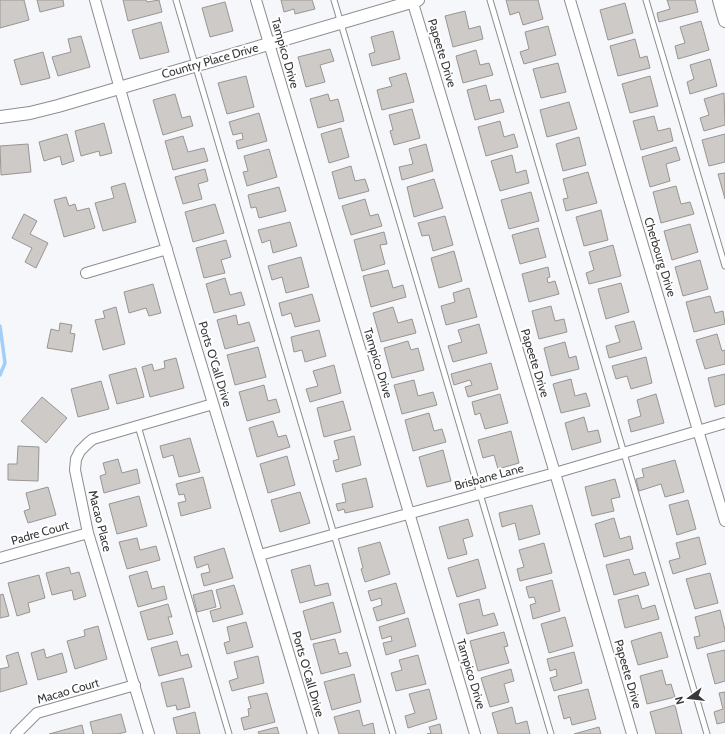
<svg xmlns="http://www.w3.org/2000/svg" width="725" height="734" font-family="Cabin,sans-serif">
	<rect width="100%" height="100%" fill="#f5f7fb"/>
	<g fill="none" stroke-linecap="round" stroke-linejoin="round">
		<path stroke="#a2cefb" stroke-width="3.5" d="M0,326l5,37 -5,12"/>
	</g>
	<path fill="#cecac7" stroke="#999592" d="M0,0h24l5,20 -29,8z
		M37,0h26l1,6 -24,6z
		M123,0h23l1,2 12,-2 3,12 -34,9z
		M281,0h31l3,9 -20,5 -1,-5 -10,3z
		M506,0h32l5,19 -20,6 -4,-13 -9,3z
		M667,0h28l3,12 -39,10 -2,-9 13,-4z
		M225,2l8,29 -23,6 -8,-29z
		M625,3l8,30 -25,7 -8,-30z
		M465,11l4,18 11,-3 3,13 -30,8 -8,-31z
		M701,21l8,29 -31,9 -3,-13 10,-3 -5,-16z
		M161,22l8,30 -29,7 -8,-29z
		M548,26l8,29 -32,9 -4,-12 9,-3 -4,-17z
		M393,31l7,28 -28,7 -3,-12 6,-2 -4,-15z
		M81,36l9,31 -32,9 -6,-19 19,-5 -3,-13z
		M635,39l5,19 7,-2 3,12 -32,8 -8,-30z
		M330,49l4,12 -14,4 5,17 -19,5 -8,-30z
		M476,50l4,15 9,-2 4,12 -30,8 -7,-27z
		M43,52l7,26 -29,7 -7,-25z
		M710,59l7,27 -27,8 -3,-12 7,-3 -4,-14z
		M558,63l8,29 -25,6 -8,-29z
		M406,73l8,29 -32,8 -5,-20 15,-4 -3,-8z
		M246,76l8,31 -27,7 -9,-31z
		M650,76l8,30 -28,7 -8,-29z
		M486,85l4,16 10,-2 4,13 -29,8 -8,-30z
		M724,93l1,32 -21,6 -4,-13 9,-3 -5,-16z
		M175,94l7,24 8,-2 3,10 -30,9 -10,-35z
		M328,94l2,7 8,-2 6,22 -26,7 -8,-29z
		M569,102l8,27 -30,8 -7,-27z
		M412,109l8,29 -26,7 -4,-14 3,-1 -4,-15z
		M259,113l8,28 -29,8 -2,-8 7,-2 -1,-6 -9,2 -4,-13z
		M654,116l4,15 12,-3 3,13 -32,9 -8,-29z
		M500,121l4,16 10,-3 4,13 -32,9 -8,-29z
		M104,123l8,30 -12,3 -1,-5 -18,5 -6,-25z
		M341,128l8,29 -20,6 -8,-29z
		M67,134l7,27 -12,4 -2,-9 -16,5 -5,-19z
		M725,134v28l-16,4 -7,-26z
		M183,136l5,16 16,-4 4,13 -35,9 -8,-29z
		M579,137l7,28 -23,6 -7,-27z
		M28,144l3,28 -30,3 -1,-29z
		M426,144l7,27 -31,9 -3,-13 14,-3 -4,-15z
		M676,147l4,13 -14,4 4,17 -20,6 -8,-30z
		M269,149l8,28 -30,9 -4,-14 5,-1 -4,-15z
		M512,155l4,18 10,-3 3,13 -29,8 -9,-30z
		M351,166l4,15 10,-2 4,12 -30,8 -7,-27z
		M205,169l3,12 -10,3 4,15 -19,5 -8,-27z
		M588,172l9,31 -31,8 -3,-12 5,-1 -5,-19z
		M725,173v26l-7,-25z
		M434,179l9,29 -29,9 -7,-30z
		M125,183l11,39 -33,9 -8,-28 19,-5 -3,-11z
		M676,186l5,18 9,-2 4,12 -33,9 -8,-31z
		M279,187l7,24 -27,7 -3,-11 -5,1 -3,-13z
		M531,192l8,29 -30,8 -8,-29z
		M66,197l3,9 6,-2 2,7 12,-3 6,20 -31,9 -10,-37z
		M365,199l5,17 8,-2 4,12 -31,9 -9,-29z
		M215,204l9,29 -31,9 -8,-30z
		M601,210l7,30 -24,6 -8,-29z
		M24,214l13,7 -7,13 18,9 -12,25 -11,-6 7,-14 -20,-10z
		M445,216l8,29 -20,6 -4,-16 -7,1 -4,-13z
		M290,222l7,24 -24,7 -3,-13 -8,3 -4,-13z
		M690,224l8,28 -26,8 -8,-29z
		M538,228l8,29 -26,7 -8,-29z
		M384,232l3,12 -7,1 5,19 -23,7 -8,-31z
		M226,240l5,17 -10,3 4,13 -21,5 -8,-30z
		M613,245l8,31 -32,8 -3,-11 8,-3 -5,-18z
		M454,251l8,30 -23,7 -8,-30z
		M301,257l8,30 -23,6 -4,-16 -10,3 -4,-14z
		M700,260l8,29 -25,7 -8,-29z
		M548,267l2,10 -3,1 1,5 7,-2 4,13 -30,8 -7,-28z
		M388,270l5,18 10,-3 3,12 -35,10 -8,-31z
		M225,278l5,17 11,-3 4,13 -31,8 -8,-29z
		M621,283l8,29 -23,7 -8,-30z
		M153,284l8,29 -12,3 -3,-8 -17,5 -5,-21z
		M469,288l8,29 -31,8 -5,-19 14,-4 -2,-9z
		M312,294l8,27 -25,6 -4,-14 -9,3 -3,-13z
		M710,296l5,17 8,-2 2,13 -31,8 -8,-30z
		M551,306l4,15 9,-2 3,13 -28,7 -7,-28z
		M116,307l9,37 -22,6 -8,-30 10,-2 -2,-7z
		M393,307l5,16 14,-4 4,14 -35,9 -8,-29z
		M236,315l2,10 11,-3 6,19 -30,8 -8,-29z
		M634,321l8,28 -33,9 -3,-12 14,-4 -5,-16z
		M60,323l12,2 -2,8 5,1 -3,18 -25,-4 4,-19 8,2z
		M479,324l8,29 -34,9 -5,-16 14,-4 -4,-12z
		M319,330l7,26 -21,6 -3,-12 -8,2 -3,-15z
		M717,334l5,17 3,-1v14l-20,5 -9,-29z
		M408,341l3,9 7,-2 6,22 -32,8 -8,-30z
		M565,342l4,16 7,-2 3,13 -28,7 -7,-28z
		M258,347l8,30 -31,8 -8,-30z
		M646,357l6,26 -21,6 -4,-13 -11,3 -4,-13z
		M176,358l8,30 -34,9 -8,-30 10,-3 2,7 11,-3 -1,-7z
		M491,363l7,26 -30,8 -3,-10 7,-2 -2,-5 -16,5 -3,-11z
		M334,365l7,28 -31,9 -4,-13 12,-3 -5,-15z
		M136,368l8,29 -27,7 -8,-29z
		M725,374v30l-10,3 -7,-29z
		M571,379l4,17 11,-3 4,13 -29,7 -8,-29z
		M414,380l4,16 15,-4 4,13 -35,9 -8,-29z
		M101,381l8,28 -31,8 -7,-28z
		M264,385l4,16 8,-2 4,13 -33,9 -8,-29z
		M500,394l8,29 -23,6 -5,-16 -5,2 -3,-13z
		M656,394l8,29 -33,9 -3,-12 13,-4 -4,-16z
		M42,397l25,21 -21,25 -25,-22z
		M343,401l8,29 -27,7 -7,-29z
		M429,413l5,18 8,-2 4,13 -33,9 -8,-31z
		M584,417l4,15 10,-2 3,12 -29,8 -7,-27z
		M273,421l5,16 8,-2 4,12 -33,10 -8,-29z
		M511,431l8,32 -21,6 -4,-14 -11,3 -5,-18z
		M354,436l7,29 -25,7 -3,-11 6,-2 -5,-18z
		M190,438l10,34 -21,5 -6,-22 -10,3 -3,-12z
		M18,446l21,1 -1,34 -30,-1v-16h9z
		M443,450l8,31 -24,6 -8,-30z
		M287,456l8,29 -27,8 -8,-29z
		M118,459l4,14 15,-4 3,14 -36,10 -4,-17 6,-2 -3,-11z
		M675,460l9,32 -19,5 -4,-13 -22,7 -3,-12 8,-2 -2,-8z
		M203,477l8,31 -30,8 -3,-13 8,-2 -2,-7 -5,1 -3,-11z
		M366,478l7,29 -28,6 -1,-4 -6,2 -2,-7 10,-2 -4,-18z
		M615,479l5,18 -9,2 3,12 -22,5 -7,-29z
		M48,487l8,28 -28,8 -4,-12 6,-2 -4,-16z
		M300,492l10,31 -30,9 -9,-32z
		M139,496l8,30 -30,8 -8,-30z
		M688,500l8,29 -19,6 -8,-30z
		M532,505l8,29 -21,6 -4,-17 -13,4 -3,-14z
		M614,518l6,21 10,-3 3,13 -29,8 -9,-33z
		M468,519l5,17 -10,3 4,15 -19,5 -9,-32z
		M699,537l7,27 -33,10 -4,-13 11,-3 -4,-15z
		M137,538l3,12 16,-4 4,14 -33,9 -8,-27z
		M380,542l10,32 -25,8 -4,-13 2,-1 -5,-20z
		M544,543l8,30 -32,8 -3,-12 7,-2 -5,-17z
		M224,548l9,30 -29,8 -3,-12 9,-2 -2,-8 -11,4 -3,-11z
		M478,559l8,29 -29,9 -9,-29z
		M629,559l5,16 11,-3 4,13 -35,10 -8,-30z
		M310,565l5,21 13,-3 3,12 -31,8 -9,-33z
		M69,567l2,7 8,-2 7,24 -12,4 -2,-10 -20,5 -6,-22z
		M147,571l5,18 12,-3 3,13 -29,8 -9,-31z
		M710,573l8,30 -23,6 -9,-30z
		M39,575l6,23 -17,5 2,9 -13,4 -9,-33z
		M552,580l8,31 -27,8 -3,-14 6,-2 -2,-6 -5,1 -3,-11z
		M396,583l9,30 -28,8 -4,-13 9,-3 -1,-7 -10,3 -3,-10z
		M234,585l9,29 -30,8 -3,-11 11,-3 -5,-18z
		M212,590l4,17 -19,5 -4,-17z
		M3,594l6,22 -9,2v-23z
		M638,595l4,14 13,-4 4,14 -34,9 -7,-28z
		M479,599l4,17 11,-3 4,12 -31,9 -8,-30z
		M333,602l8,30 -30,8 -8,-29z
		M168,604l4,13h-4l5,17 -25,6 -8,-28z
		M720,610l5,20v11l-28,8 -3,-12 6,-1 -5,-19z
		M565,617l8,29 -24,7 -8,-29z
		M408,618l8,28 -30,9 -3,-12 9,-2 -1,-5 -9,3 -3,-12z
		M246,622l7,25 -26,7 -3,-11 6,-2 -3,-14z
		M98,626l9,33 -32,10 -8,-28 18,-5 -1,-6z
		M504,632l4,14 -4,1 5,16 -31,8 -8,-30z
		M661,632l7,25 -30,8 -7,-24z
		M335,639l4,15 8,-2 4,14 -30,8 -8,-30z
		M177,641l4,15 7,-2 4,13 -33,9 -8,-28z
		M44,649l2,9 16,-5 5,19 -29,8 -7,-27z
		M725,650v31l-10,3 -8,-30z
		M18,652l9,32 -27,8v-23l9,-2 -3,-11z
		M574,652l8,31 -28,8 -4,-13 7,-2 -1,-7 -6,2 -3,-12z
		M418,655l8,29 -30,7 -5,-18 11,-3 -3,-10z
		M258,656l6,27 -32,8 -3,-10 9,-3 -4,-16z
		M511,669l3,12 -10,3 5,18 -19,5 -9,-29z
		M662,670l4,15 5,-1 4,13 -28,7 -7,-28z
		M354,674l7,28 -29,8 -8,-28z
		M183,678l7,29 -13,3 -1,-5 -9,2 -6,-24z
		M429,689l8,30 -29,9 -3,-12 10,-3 -6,-19z
		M588,689l8,30 -24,6 -2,-8 -6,2 -6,-23z
		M725,692v30l-8,2 -3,-12 9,-3 -4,-16z
		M267,693l8,29 -31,8 -3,-12 8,-2 -1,-7 3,-1 -3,-11z
		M675,705l7,29h-26l-6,-22z
		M512,707l4,17 11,-3 3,13h-32l-6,-21z
		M359,710l4,16 10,-3 2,11h-36l-5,-17z
		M195,712l5,22h-23l-4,-16z
		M121,714l5,18 -8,2h-25l-3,-12z
		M440,724l2,10h-15l4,-1 -2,-6z
		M82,725l2,9h-35z
		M277,727l2,7h-20l-1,-2z
		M599,727l2,7h-27z"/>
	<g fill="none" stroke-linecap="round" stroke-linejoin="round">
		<defs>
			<path id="service" d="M176,0l217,734
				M334,0l217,734
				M490,0l217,734
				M646,0l79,266
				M138,426l91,308"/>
			<path id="minor" d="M95,0c68,246 145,489 218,734
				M256,0l219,734
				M412,0l143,473 77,261
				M570,0l155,521
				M86,273l81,-24
				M260,555l295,-82 170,-50
				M0,558l88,-25
				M16,734l21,-21 98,-28
				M149,734l-61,-201 -13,-63 1,-11 4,-8 8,-8 5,-4 120,-35"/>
			<path id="tertiary" d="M719,0l6,21
				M0,117l30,-4 28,-7 360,-106"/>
		</defs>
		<use href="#service" stroke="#8b8d90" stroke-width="7"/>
		<use href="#minor" stroke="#8b8d90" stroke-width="12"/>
		<use href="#tertiary" stroke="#8b8d90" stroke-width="14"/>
		<use href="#service" stroke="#fff" stroke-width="5"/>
		<use href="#minor" stroke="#fff" stroke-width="10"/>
		<use href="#tertiary" stroke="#fff" stroke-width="12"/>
	</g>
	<g text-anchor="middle" stroke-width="4" stroke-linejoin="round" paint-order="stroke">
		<g font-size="12" fill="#38383a" stroke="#fff">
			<text transform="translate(285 53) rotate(74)" y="4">Tampico Drive</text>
			<text transform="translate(442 53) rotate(73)" y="4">Papeete Drive</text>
			<text transform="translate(210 61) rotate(-16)" y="4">Country Place Drive</text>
			<text transform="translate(660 257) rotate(73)" y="4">Cherbourg Drive</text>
			<text transform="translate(378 363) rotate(73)" y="4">Tampico Drive</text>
			<text transform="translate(535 363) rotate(73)" y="4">Papeete Drive</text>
			<text transform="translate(215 364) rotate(73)" y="4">Ports O'Call Drive</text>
			<text transform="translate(489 477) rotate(-15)" y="4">Brisbane Lane</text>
			<text transform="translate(100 521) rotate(76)" y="4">Macao Place</text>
			<text transform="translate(40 533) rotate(-16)" y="4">Padre Court</text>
			<text transform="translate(308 674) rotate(74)" y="4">Ports O'Call Drive</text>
			<text transform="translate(471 674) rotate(73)" y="4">Tampico Drive</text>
			<text transform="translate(628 674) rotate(74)" y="4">Papeete Drive</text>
			<text transform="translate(68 691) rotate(-16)" y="4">Macao Court</text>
		</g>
	</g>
	<g transform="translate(689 698) rotate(255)" stroke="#ffffff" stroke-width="3" paint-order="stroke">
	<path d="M0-3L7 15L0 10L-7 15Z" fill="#38383a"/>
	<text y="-6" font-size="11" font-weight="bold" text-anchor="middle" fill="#38383a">N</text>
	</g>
</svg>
